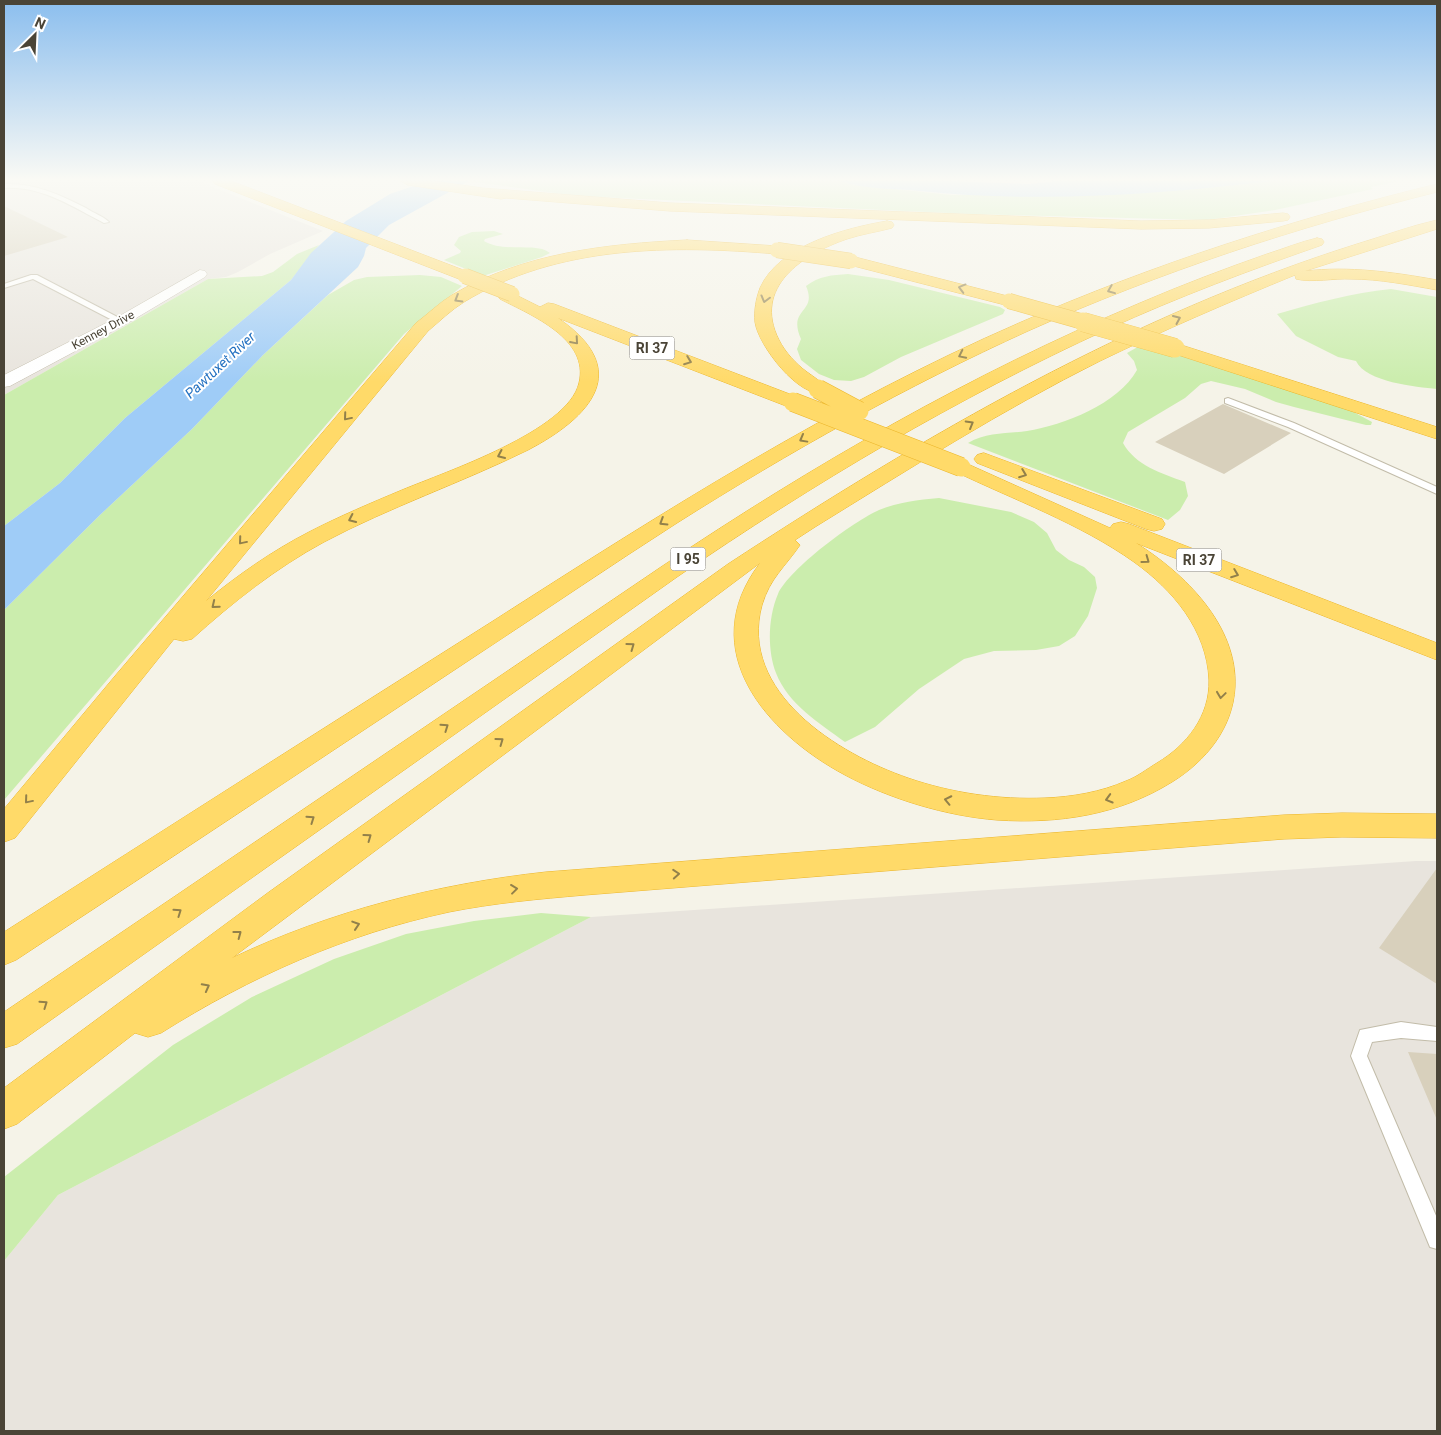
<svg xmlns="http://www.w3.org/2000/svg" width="1441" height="1435" font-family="Roboto,sans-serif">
	<rect width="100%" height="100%" fill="#f5f3e8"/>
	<path fill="#e8e4dd" d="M4,181h194l125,50 -53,23 -32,18 -12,5 -18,2 -204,116z
		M1416,861h21v570h-1433v-170l54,-66 533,-278z"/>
	<path fill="#cbedad" d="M469,181h372l8,3 26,3 77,8 202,-3 119,-11h126l-28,6 2,2 -98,21 -68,10 -236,-6 -395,-18z
		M494,231l9,3 -18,5 -1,2c19,12 53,1 66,12l-8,4 -59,19 -39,-16 16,-7 1,-2 -7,-6 5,-8 13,-5z
		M319,245l-28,35 -166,138 -65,65 -56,43v-131l204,-116 54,-3 11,-4 24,-18z
		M848,274l41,6 111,27 5,3 -2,4 -102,43 -37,20 -13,4 -17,-1 -15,-6 -18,-14 -4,-11 4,-10c-14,-32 17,-25 5,-53 13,-10 26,-11 42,-12z
		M420,275l21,2 21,9 -58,48 -400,466v-190l97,-96 91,-85 71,-74 65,-60 26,-15 13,-3z
		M1391,289l46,8v92c-21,-2 -71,-7 -81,-28l-18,-4 -42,-21 -19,-22c38,-11 75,-21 114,-25z
		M1143,344l205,65 24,13 -1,3h-5l-72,-18 -18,-5 -31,-13 -34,-8 -10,3 -16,14 -57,34 -5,11c13,23 38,30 62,39l3,14 -8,14 -12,10 -200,-77c19,-11 38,-9 59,-12 37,-6 91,-27 110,-61l-3,-9 -7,-8z
		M939,498l72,14 23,10 13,11 9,17 13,10 15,7 11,10 2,11 -9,28 -13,20 -16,10 -23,4 -42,1 -30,8 -45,30 -44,38 -30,15c-26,-19 -57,-38 -69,-69 -9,-23 -8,-56 2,-79 11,-25 76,-73 101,-84 20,-8 39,-10 60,-12z
		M541,913l50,4 -533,278 -54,66v-84l169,-132 79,-48 82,-38 72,-25 68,-13z"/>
	<path fill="#9fccf7" d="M428,181h41l-80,44 -23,23 -2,8 -6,11 -95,88 -71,74 -91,85 -97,96v-84l56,-43 65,-65 166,-138 20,-27 35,-32 44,-27z
		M841,181h107l81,3 27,-3h217c-116,14 -236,22 -353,10 -25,-3 -55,-1 -79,-10z"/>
	<path fill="#d8d0bc" d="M4,206l64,31 -64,19z
		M1223,404l68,29 -67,41 -69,-32z
		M1437,868v116l-58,-36z
		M1408,1052l29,2v66z"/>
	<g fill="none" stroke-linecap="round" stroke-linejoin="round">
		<defs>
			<path id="service" d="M4,184c30,-1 55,10 82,24 7,5 17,8 23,14l-5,1c-33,-17 -62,-37 -100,-35z
				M31,275h6l88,46 -7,2 -85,-44 -29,9v-4z
				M1228,398l66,25 143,64v7l-149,-67 -63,-24v-4z
				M1401,1022l36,5v14l-36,-3 -29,4 -5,14 70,162v31l-7,-2 -79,-191 9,-26z"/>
			<path id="minor" d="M200,270l5,1 2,3 -2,3 -79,47 -116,62 -6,1v-12l112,-57z"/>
			<path id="motorway" d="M213,181h18l240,92 2,3 -2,3h-12l-244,-95z
				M401,181h32l49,7 188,15 471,18 68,-1 74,-7 5,1 2,3 -2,3 -5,1 -74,7 -68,1 -471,-18 -164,-13 -5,1 -93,-14z
				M1437,184v8c-140,35 -277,80 -409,139 -121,55 -239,121 -351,192 -64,41 -127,84 -191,126 -157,104 -313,208 -470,311l-12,5v-33c163,-104 326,-208 489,-311 170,-109 340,-217 526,-298 135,-59 275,-104 418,-139z
				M1437,220v9l-132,42c44,-5 88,1 132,9v10c-28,-5 -57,-11 -86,-11 -16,-1 -39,4 -55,0l-1,-4c-66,27 -131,55 -195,86 -98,49 -191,108 -285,166l-20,13 5,5c-15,22 -30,33 -38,60 -24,87 76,149 146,173 43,15 92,22 137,20 27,-1 56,-6 81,-17 11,-4 21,-12 31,-18 30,-18 53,-47 52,-83 -2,-50 -36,-90 -75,-118 -55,-39 -120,-62 -180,-91l-3,-4 3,-4 7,-2 149,67 3,-4 8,-2 8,2 308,119v17l-301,-117c48,30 102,82 99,144 -2,41 -29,74 -63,95 -53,33 -113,42 -175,38 -51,-4 -107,-21 -152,-45 -79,-42 -151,-125 -85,-212l-528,395c99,-47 205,-74 314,-86l738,-57 58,-2 95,1v24l-95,-1 -58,2 -699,56c-46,4 -91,8 -136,17 -103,22 -199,65 -288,121l-13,4 -13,-4 -118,91 -13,5v-41l265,-196 459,-328c197,-129 404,-249 629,-320 27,-8 53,-18 80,-24z
				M887,221l5,1 2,3 -2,3c-15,4 -30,6 -45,11 -44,15 -95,48 -68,101 6,12 17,24 28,32 7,5 15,10 20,17l-2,4c-26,6 -67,-48 -70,-71 -1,-12 1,-23 5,-34 19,-43 86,-60 127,-67z
				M1317,238l5,1 2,3 -2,3c-72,25 -144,52 -214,84 -151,69 -294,154 -431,248l-660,467 -13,4v-36l657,-445c152,-102 310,-193 479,-264 42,-18 84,-34 127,-49 16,-5 33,-12 50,-16z
				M687,240l90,6 5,1 2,3 -2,3 -5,1c-105,-9 -220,-9 -313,48 -13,8 -24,19 -36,29l-222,270c32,-26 66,-50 103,-69 31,-16 62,-29 93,-42 43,-18 166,-59 177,-107 11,-44 -48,-68 -79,-84l-2,-3 2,-3h12l28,14 8,-4 6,1 246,94 3,4 -3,4 -7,2 -7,-2 -228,-88c76,52 33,99 -30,132 -67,33 -138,57 -204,92 -48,26 -91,60 -132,97l-9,2 -9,-2 -159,199 -11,4v-33l111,-133 301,-353c12,-9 23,-20 36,-28 71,-42 154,-51 235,-55z
				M851,256l164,42 2,3 -2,3 -6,2 -163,-42 -3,-3 3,-3z
				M1175,343l262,84v12l-268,-87 -3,-4 3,-4z
				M984,453l178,66 3,5 -3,5 -8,2 -8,-2 -169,-66 -3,-4 3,-4z"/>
		</defs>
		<use href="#service" stroke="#c2bca9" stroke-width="2"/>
		<use href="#minor" stroke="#c2bca9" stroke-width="1"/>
		<use href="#motorway" stroke="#ecb62b" stroke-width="1"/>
		<use href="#service" fill="#fff" fill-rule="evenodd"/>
		<use href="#minor" fill="#fff" fill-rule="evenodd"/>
		<use href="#motorway" fill="#ffda69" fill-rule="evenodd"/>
		<defs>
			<path id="motorway-bridge-far1" d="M777,250l74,11
				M465,276l47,18
				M1009,301l78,22"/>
			<path id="motorway-bridge" d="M1083,322l92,26
				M818,389l41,22
				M793,402l168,65"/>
		</defs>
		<use href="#motorway-bridge-far1" stroke="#ecb62b" stroke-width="16" stroke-linecap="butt"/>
		<use href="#motorway-bridge" stroke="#ecb62b" stroke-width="20" stroke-linecap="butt"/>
		<use href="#motorway-bridge-far1" stroke="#ffda69" stroke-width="15"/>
		<use href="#motorway-bridge" stroke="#ffda69" stroke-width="19"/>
	</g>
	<defs><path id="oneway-chevron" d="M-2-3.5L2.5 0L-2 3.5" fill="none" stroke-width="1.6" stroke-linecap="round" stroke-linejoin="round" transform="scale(1.25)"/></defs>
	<g stroke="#92804a">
		<use href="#oneway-chevron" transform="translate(962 288) rotate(-165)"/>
		<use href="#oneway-chevron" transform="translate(1111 290) rotate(158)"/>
		<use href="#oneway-chevron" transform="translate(458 299) rotate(149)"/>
		<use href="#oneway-chevron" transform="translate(765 299) rotate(105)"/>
		<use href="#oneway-chevron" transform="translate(1177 319) rotate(-24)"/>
		<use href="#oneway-chevron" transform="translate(575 341) rotate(49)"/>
		<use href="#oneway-chevron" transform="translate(962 355) rotate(154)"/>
		<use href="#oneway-chevron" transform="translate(688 361) rotate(21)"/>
		<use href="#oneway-chevron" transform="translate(347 417) rotate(130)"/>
		<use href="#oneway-chevron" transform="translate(970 424) rotate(-30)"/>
		<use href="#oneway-chevron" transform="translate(803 439) rotate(151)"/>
		<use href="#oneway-chevron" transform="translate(501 455) rotate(156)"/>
		<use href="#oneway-chevron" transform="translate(1023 474) rotate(21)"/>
		<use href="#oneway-chevron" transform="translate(352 519) rotate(155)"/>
		<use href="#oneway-chevron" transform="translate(663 522) rotate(148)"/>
		<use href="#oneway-chevron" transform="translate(242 541) rotate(130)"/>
		<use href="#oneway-chevron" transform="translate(1146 560) rotate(36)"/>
		<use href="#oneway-chevron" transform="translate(1235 574) rotate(21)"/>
		<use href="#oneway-chevron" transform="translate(215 605) rotate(141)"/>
		<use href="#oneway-chevron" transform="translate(631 646) rotate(-36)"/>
		<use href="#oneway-chevron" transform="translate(1221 695) rotate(98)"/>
		<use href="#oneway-chevron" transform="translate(445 727) rotate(-35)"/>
		<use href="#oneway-chevron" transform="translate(500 741) rotate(-36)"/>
		<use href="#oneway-chevron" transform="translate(1109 799) rotate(164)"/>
		<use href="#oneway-chevron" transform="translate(28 800) rotate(130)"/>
		<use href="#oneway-chevron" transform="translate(948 800) rotate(-168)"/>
		<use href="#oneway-chevron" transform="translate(311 819) rotate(-35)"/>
		<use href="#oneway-chevron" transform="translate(368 837) rotate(-36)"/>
		<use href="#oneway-chevron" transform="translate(676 874) rotate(-4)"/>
		<use href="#oneway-chevron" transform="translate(514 889) rotate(-7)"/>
		<use href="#oneway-chevron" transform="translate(178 912) rotate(-35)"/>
		<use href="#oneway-chevron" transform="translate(356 925) rotate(-18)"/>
		<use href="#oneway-chevron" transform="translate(238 934) rotate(-37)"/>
		<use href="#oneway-chevron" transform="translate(206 987) rotate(-28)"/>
		<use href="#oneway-chevron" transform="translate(44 1004) rotate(-35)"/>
	</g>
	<linearGradient id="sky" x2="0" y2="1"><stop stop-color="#8bbeee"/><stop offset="0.47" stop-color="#fafaf5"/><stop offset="1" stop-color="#fafaf5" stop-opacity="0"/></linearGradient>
	<rect width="1441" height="382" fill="url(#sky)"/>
	<g text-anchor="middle" stroke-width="4" stroke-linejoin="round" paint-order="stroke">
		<g font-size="12" fill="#4a4436" stroke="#fff">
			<text transform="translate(103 330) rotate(-28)" y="4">Kenney Drive</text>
		</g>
		<g fill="#fff" stroke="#807c72" stroke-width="1">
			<rect x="629.5" y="336.5" width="45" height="23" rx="4"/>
			<rect x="670.5" y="547.5" width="35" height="23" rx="4"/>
			<rect x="1176.5" y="548.5" width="45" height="23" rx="4"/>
		</g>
		<g font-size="14" font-weight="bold" fill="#4a4436">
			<text x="652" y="353">RI 37</text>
			<text x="688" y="564">I 95</text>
			<text x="1199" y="565">RI 37</text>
		</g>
		<g font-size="14" font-style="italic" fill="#2371c1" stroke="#fff">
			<text transform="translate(220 365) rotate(-43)" y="5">Pawtuxet River</text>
		</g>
	</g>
	<rect width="1441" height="1435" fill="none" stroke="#4a4436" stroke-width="10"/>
	<g transform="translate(35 35) rotate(24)" stroke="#ffffff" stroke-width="4" paint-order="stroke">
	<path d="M0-4L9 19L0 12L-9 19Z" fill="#4a4436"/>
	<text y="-8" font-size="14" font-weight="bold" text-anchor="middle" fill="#4a4436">N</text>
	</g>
</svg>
